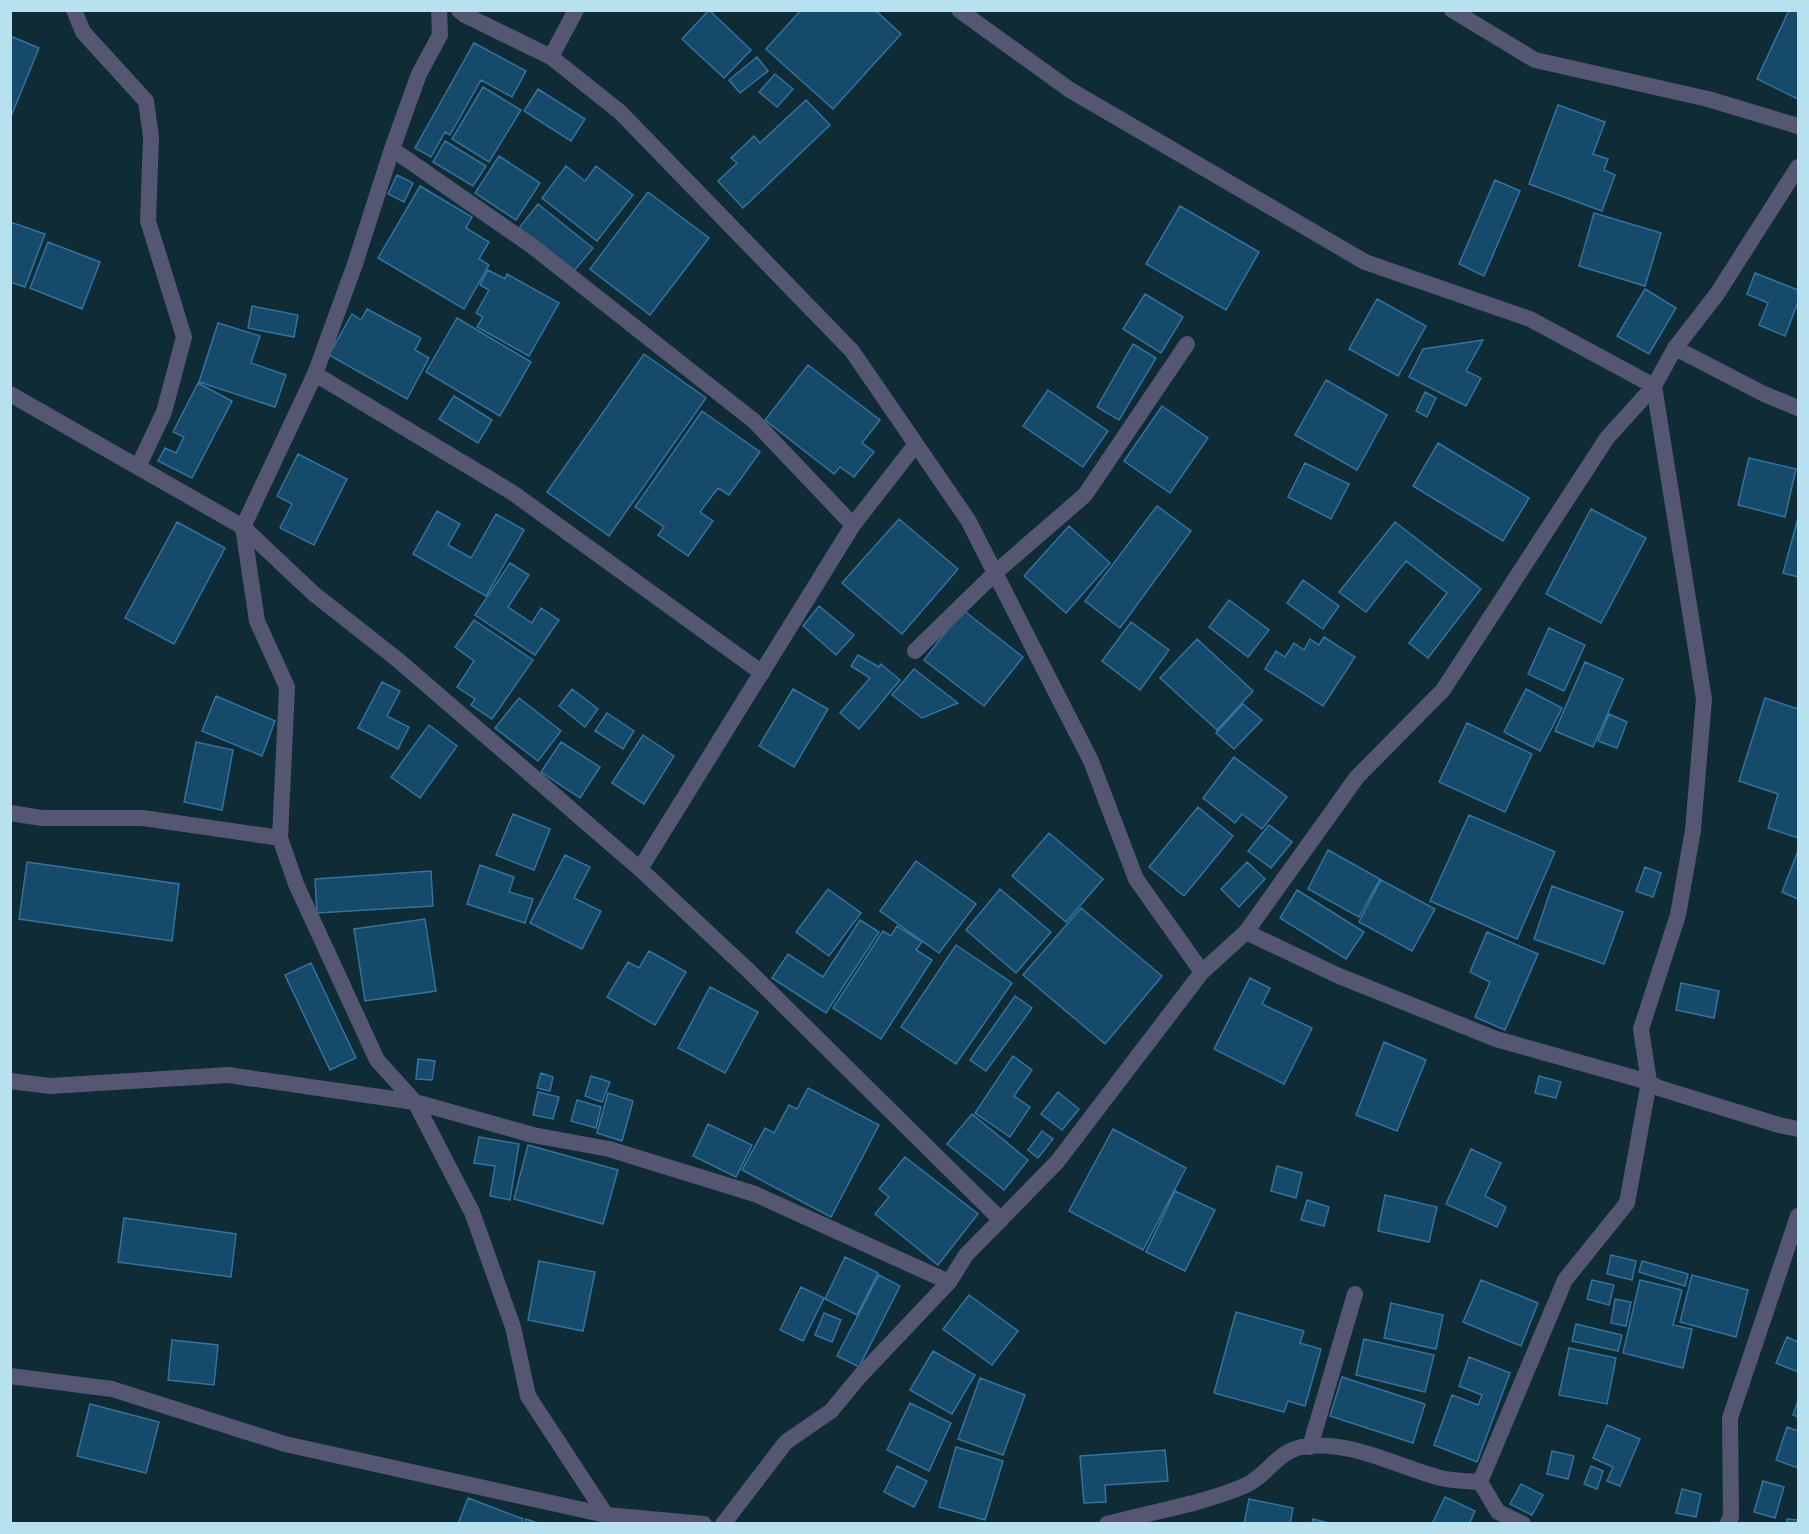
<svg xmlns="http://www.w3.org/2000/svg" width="1809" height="1534" font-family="'Space Grotesk',sans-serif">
	<rect width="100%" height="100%" fill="#0f2b35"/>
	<path fill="#164a6b" stroke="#33739f" stroke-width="1.5" d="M709,10l42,40 -27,28 -42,-39z
		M801,10h74l26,24 -68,75 -67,-60z
		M1789,10h9v89l-41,-20z
		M10,36l29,12 -29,71z
		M474,43l52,28 -14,26 -31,-17 -31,55 -5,-3 -14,25 -16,-9z
		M757,57l11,14 -28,22 -11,-13z
		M775,74l18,15 -16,18 -18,-15z
		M483,87l38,23 -32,52 -37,-23z
		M538,89l47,30 -14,22 -47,-30z
		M806,100l24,25 -87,83 -25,-27 19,-18 -6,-5 23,-22 6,7z
		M1558,105l47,17 -12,32 15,5 -4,11 11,5 -13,36 -73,-27z
		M445,141l41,25 -13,20 -40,-24z
		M499,156l41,27 -24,37 -41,-27z
		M566,166l19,15 11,-15 37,29 -36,46 -55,-43z
		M397,175l16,8 -9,19 -16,-8z
		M1495,180l25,11 -36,85 -25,-12z
		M420,186l52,31 -6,11 23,14 -10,17 10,6 -25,44 -86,-51z
		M648,192l61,46 -59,77 -60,-46z
		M538,204l55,44 -19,23 -55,-43z
		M1180,206l79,46 -33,58 -80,-46z
		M1594,213l67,20 -16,53 -66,-20z
		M10,222l35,12 -20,53 -15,-5z
		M48,242l52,20 -18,47 -52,-21z
		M488,270l17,9 2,-5 52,29 -30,53 -52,-29 6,-10 -7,-4 13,-23 -9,-5z
		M1755,273l43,17v12l-13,34 -26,-11 9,-22 -21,-9z
		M1645,289l31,19 -27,46 -32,-18z
		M1145,294l38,23 -22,36 -38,-24z
		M1377,299l49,27 -28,50 -49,-27z
		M252,306l46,9 -4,22 -46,-9z
		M367,309l54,29 -6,12 14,8 -22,41 -78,-44 23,-41 9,6z
		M457,318l74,44 -31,54 -74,-44z
		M218,323l42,13 -9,27 35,12 -11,32 -76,-25z
		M1483,340l-17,31 15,7 -15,28 -57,-29 14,-28z
		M1133,344l23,14 -37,62 -22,-13z
		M644,354l62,44 -97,138 -62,-44z
		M808,365l72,55 -18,23 12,9 -20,25 -14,-10 -6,7 -69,-54z
		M1326,380l61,35 -30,55 -62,-35z
		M198,383l34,18 -40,77 -34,-17 7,-13 11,5 8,-16 -11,-5z
		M1048,390l60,41 -25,36 -60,-41z
		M1425,392l11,6 -9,19 -11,-6z
		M454,396l38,24 -14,23 -39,-24z
		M1162,406l46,32 -38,55 -46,-32z
		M702,411l58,41 -31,43 -11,-7 -18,24 13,9 -25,35 -30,-21 6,-8 -29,-20z
		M1438,443l91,55 -26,43 -90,-55z
		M298,454l49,25 -33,66 -34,-17 12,-24 -15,-8z
		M1749,458l47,11 -11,48 -47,-12z
		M1305,463l44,21 -18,35 -43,-22z
		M1157,506l34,25 -71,97 -35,-27z
		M1591,509l55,29 -45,85 -55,-29z
		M437,511l23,13 -12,21 23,13 25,-44 28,16 -38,66 -73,-42z
		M1798,518v59l-15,-4z
		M899,519l59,50 -56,65 -60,-51z
		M177,522l48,26 -51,96 -49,-26z
		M1395,522l86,67 -53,69 -19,-15 38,-50 -41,-32 -40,51 -27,-20z
		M1069,526l41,37 -44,50 -42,-37z
		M510,563l19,12 -21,32 24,16 9,-15 18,12 -24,35 -60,-40z
		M1303,580l36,26 -16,23 -36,-26z
		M1229,600l40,30 -21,27 -39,-30z
		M819,606l35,29 -18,20 -33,-29z
		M963,610l60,47 -39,49 -60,-46z
		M474,620l59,40 -41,59 -21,-14 4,-6 -18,-12 17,-26 -19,-14z
		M1131,622l38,28 -29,40 -38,-29z
		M1549,628l36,17 -21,46 -36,-17z
		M1324,637l31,20 -32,49 -58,-37 11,-18 9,6 9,-14 10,7 6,-11 9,6z
		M1197,639l56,52 -36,39 -57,-52z
		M858,655l21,12 2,-3 19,16 -41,49 -19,-16 30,-35 -19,-12z
		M1585,662l38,17 -30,68 -38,-16z
		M914,669l44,34 -36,15 -30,-23z
		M382,682l18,9 -13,25 22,11 -11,22 -40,-21z
		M572,689l26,20 -13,18 -26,-21z
		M793,689l35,20 -34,58 -35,-21z
		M1526,689l36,19 -22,43 -36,-19z
		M216,696l59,25 -13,35 -60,-25z
		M519,698l42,33 -23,30 -43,-33z
		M1765,698l33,11v129l-30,-10 10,-34 -39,-13z
		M1243,704l19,16 -28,29 -18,-16z
		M607,713l27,18 -11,18 -28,-18z
		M1609,714l18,8 -10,26 -19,-7z
		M1467,723l65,31 -27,58 -66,-30z
		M429,725l28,21 -37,52 -29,-21z
		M643,735l31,21 -30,48 -32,-21z
		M196,742l37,8 -11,60 -38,-8z
		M561,742l39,25 -20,31 -39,-26z
		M1234,757l53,40 -25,32 -20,-15 -7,9 -32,-25z
		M1198,807l35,29 -49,60 -35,-29z
		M513,814l37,15 -16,41 -38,-15z
		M1469,815l86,37 -38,87 -87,-38z
		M1269,825l23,17 -21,26 -23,-17z
		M1049,833l54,46 -37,43 -54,-46z
		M1328,850l52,29 -21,38 -51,-28z
		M1798,851v48l-16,-7z
		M565,855l25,12 -16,31 27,13 -19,38 -52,-26z
		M916,861l60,43 -37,49 -59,-42z
		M27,862l152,22 -7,57 -153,-22z
		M1247,862l18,17 -26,28 -18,-18z
		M480,865l34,12 -5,15 24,7 -8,24 -58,-19z
		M1645,867l16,6 -8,24 -17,-6z
		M431,871l2,35 -116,7 -2,-34z
		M1381,880l54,29 -23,42 -53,-29z
		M1552,886l71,26 -19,52 -70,-25z
		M828,889l33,24 -32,43 -33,-24z
		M1000,889l51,43 -35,41 -50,-43z
		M1297,890l67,42 -18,27 -66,-41z
		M1081,908l81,68 -57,68 -82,-69z
		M425,919l11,72 -71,10 -11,-72z
		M860,920l19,12 -53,81 -54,-35 16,-24 35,23z
		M897,926l25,16 -6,8 16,10 -51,79 -48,-31 50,-77 8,5z
		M1487,932l51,22 -33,76 -30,-13 15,-35 -20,-10z
		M956,945l56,38 -56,81 -55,-37z
		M649,951l37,21 -31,53 -48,-28 21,-35 11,6z
		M311,963l45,95 -26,12 -45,-95z
		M1250,978l20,10 -8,16 50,24 -28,56 -70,-35z
		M1681,983l38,8 -5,27 -38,-8z
		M710,987l48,25 -33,61 -47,-25z
		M1015,996l17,12 -46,63 -16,-11z
		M1384,1042l42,18 -29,71 -41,-16z
		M1013,1056l19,14 -18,26 16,11 -20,30 -35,-24z
		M418,1059l17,2 -3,19 -16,-1z
		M541,1073l12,4 -3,14 -13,-3z
		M591,1076l19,6 -8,20 -17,-6z
		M1539,1076l22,6 -5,16 -21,-5z
		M808,1088l71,37 -48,92 -89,-47 23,-42 9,5 15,-28 8,4z
		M538,1092l21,5 -6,22 -20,-4z
		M1058,1092l21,17 -17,21 -21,-16z
		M608,1093l25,8 -11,40 -25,-8z
		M577,1100l24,7 -5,21 -25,-7z
		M972,1114l56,46 -24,30 -57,-46z
		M708,1124l44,21 -16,32 -43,-21z
		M1113,1129l73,39 -43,82 -74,-39z
		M1042,1131l11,8 -15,19 -10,-8z
		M479,1137l40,7 -9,56 -20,-4 5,-30 -21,-3z
		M528,1145l90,25 -15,54 -89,-25z
		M1471,1149l30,14 -16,33 21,11 -9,20 -51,-23z
		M905,1157l73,57 -40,51 -63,-51 14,-17 -10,-8z
		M1277,1166l25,7 -6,25 -25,-7z
		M1175,1191l40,19 -30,61 -39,-19z
		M1385,1195l52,12 -8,35 -51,-11z
		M1307,1200l22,7 -5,19 -23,-6z
		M124,1218l112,16 -5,43 -113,-15z
		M1611,1255l25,6 -4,19 -25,-6z
		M845,1257l33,16 -21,42 -32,-16z
		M539,1261l56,11 -12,59 -55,-11z
		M1642,1261l46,13 -3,12 -46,-14z
		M879,1275l21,11 -41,81 -22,-11z
		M1692,1275l56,15 -12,47 -56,-15z
		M1481,1280l57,23 -17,43 -58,-24z
		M1592,1280l22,5 -5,20 -22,-6z
		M1640,1280l42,10 -9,35 19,4 -9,39 -60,-15z
		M801,1287l23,11 -21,43 -23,-11z
		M969,1295l49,36 -26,34 -49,-36z
		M1615,1299l16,3 -5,24 -15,-3z
		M1391,1303l52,12 -7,34 -52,-11z
		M1236,1312l68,19 -4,12 21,6 -16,57 -17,-5 -4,11 -70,-19z
		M824,1313l17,7 -9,22 -17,-7z
		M1576,1324l46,11 -4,16 -46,-10z
		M1787,1337l11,5v30l-22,-9z
		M1364,1339l70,16 -9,37 -69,-17z
		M172,1340l46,5 -4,40 -46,-5z
		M1569,1348l47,10 -9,46 -48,-9z
		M933,1351l42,24 -23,39 -42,-24z
		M1469,1357l41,16 -33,89 -43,-17 18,-50 26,10 4,-10 -23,-9z
		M1342,1377l83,27 -12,39 -83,-27z
		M980,1378l45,17 -22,60 -45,-16z
		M1798,1401v16l-5,-2z
		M910,1403l41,20 -22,48 -42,-21z
		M90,1404l69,18 -13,51 -69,-17z
		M1607,1425l33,14 -20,47 -13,-5 6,-14 -20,-9z
		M1787,1427l11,4v37l-22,-8z
		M956,1447l47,14 -18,59 -46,-13z
		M1165,1450l3,31 -63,4 1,17 -22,1 -4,-47z
		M1552,1451l22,5 -6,23 -21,-5z
		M897,1466l30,15 -13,26 -30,-15z
		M1591,1466l12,5 -6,18 -13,-5z
		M1763,1481l21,6 -9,31 -21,-6z
		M1521,1484l22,11 -11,20 -22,-11z
		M1682,1489l19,5 -5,23 -20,-4z
		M1445,1497l30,14 -6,13h-37z
		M468,1498l55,21 -2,5h-63z
		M1249,1499l44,9 -3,16h-46z
		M526,1519l14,5h-16z
		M1313,1519l19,5h-20z
		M1787,1519l11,1v4h-11z"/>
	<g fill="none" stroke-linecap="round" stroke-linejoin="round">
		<path stroke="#555671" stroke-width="16" d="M74,10l9,22 63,69 5,36 -3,84 36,116 -20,75 -26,55
			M439,10l1,25 -21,39 -27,75 -37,115 -40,110 -72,153 14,94 30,66 -7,151 16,46 81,176 38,42 57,110 41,115 15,69 78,119
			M459,10l6,5 86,42 69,55 232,239 116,169 123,241 45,118 66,93
			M959,10l111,80 295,172 165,57 124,67 50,313 -11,131 -15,85 -37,114 8,53 -153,-43 -157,-63 -93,-44
			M1452,10l83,50 173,39 90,27
			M551,57l25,-47
			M392,149l140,97 222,175 99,104
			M1675,348l89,46 34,14
			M315,374l198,119 249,180
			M10,394l233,133 71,67 84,66 242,209 109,102 252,249
			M915,651l81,-79 89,-77 102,-151
			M10,813l32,5h101l137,20
			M640,869l213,-344 63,-81
			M10,1081l40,5 178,-11 187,27 118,33 76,14 146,45 194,88
			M10,1376l102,13 173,55 321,71 98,9
			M1310,1447l45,-153
			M1480,1482l18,30 25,12
			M723,1524l63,-82 45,-31 29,-35 89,-94 17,-27 91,-93 145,-190 44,-40 111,-155 86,-87 164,-252 47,-52 21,-38 42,-54 81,-127
			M1107,1524c44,-12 95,-20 137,-38 21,-8 33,-34 57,-39 45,-8 91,17 133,29 14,5 31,5 46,6l85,-202 62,-77 22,-121 10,6 120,37 19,4
			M1727,1524l4,-7 -1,-99 68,-202"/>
	</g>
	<rect width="1809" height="1534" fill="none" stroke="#b8e1f0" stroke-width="24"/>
</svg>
